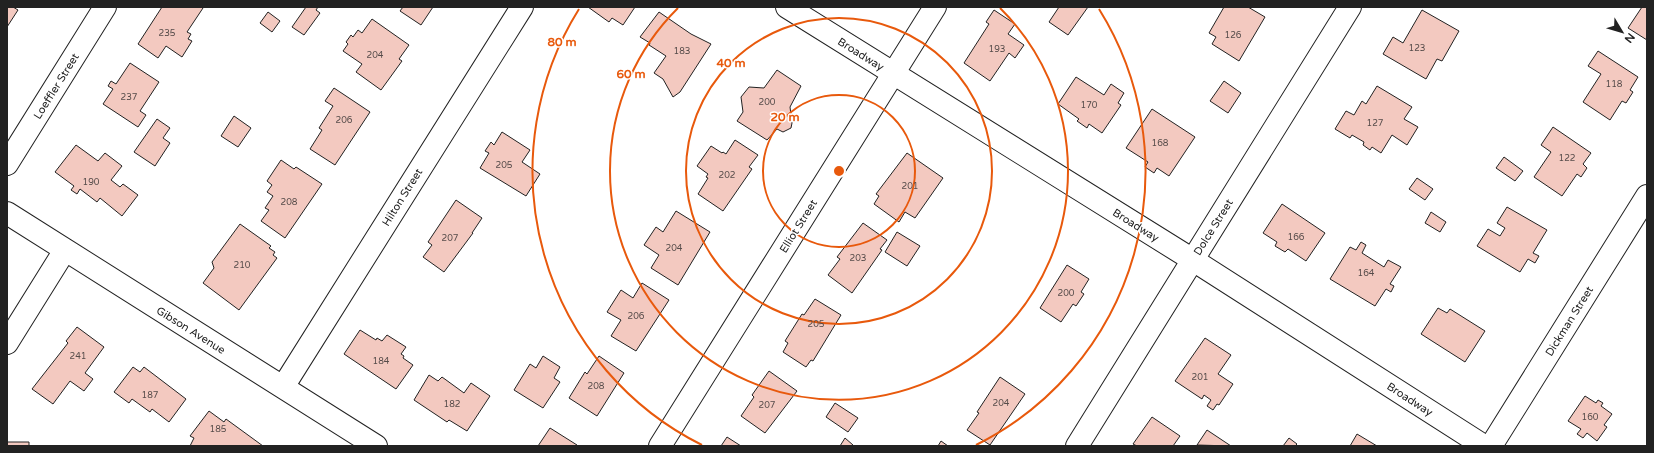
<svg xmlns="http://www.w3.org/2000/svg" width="1654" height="453" font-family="'Varela Round',sans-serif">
	<rect width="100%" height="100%" fill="#fff"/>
	<path fill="#f3c9c0" stroke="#222" d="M7,7h6l5,3 -11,17z
		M162,7h39l2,1 -16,24 4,2 -3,5 4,2 -10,16 -16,-11 -8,12 -20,-14z
		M306,7h12l-2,3 4,3 -16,22 -12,-8z
		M403,7h30l-12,18 -21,-14z
		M588,7h47l-12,18 -11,-7 -3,4z
		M1059,7h29l-20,28 -19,-13z
		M1224,7h24l17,10 -26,44 -27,-17 4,-7 -7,-4z
		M1642,7h5v33l-19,-12z
		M994,10l21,14 -7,10 16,11 -9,13 -6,-5 -19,28 -26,-18 25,-39 -3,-2z
		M1422,10l37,21 -17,30 -5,-2 -11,20 -43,-25 10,-17 10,6z
		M268,12l12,9 -8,11 -12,-9z
		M659,12l32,22 20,10 -31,48 -7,5 -10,-18 -9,-6 12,-17 -17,-11 1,-2 -10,-6z
		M372,19l37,26 -10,14 3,2 -21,29 -25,-18 6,-8 -19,-13 5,-7 -2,-2 5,-7 2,2 5,-7 4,3z
		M1598,51l40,26 -8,13 3,2 -7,11 -4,-2 -12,19 -27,-18 18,-28 -13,-8z
		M130,63l29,19 -19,29 6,4 -8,12 -35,-23 10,-15 -5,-3 3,-5 5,3z
		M777,70l24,16 -11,21 2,16 -1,5 -8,4 -6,-3 -10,11 -30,-19 6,-9 -2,-15 8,-10 15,1z
		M1076,77l28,18 7,-11 13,9 -6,10 3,2 -19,28 -13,-9 -2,4 -10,-7 2,-2 -21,-15z
		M1224,81l17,12 -13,20 -18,-12z
		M1377,86l35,21 -8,12 14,8 -11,18 -15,-10 -11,18 -9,-6 -2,3 -7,-5 1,-3 -12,-7 -2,3 -15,-9 11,-18 8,4 8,-14 4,3z
		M334,88l36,24 -35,53 -25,-16 12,-19 -3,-2 14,-22 -8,-5z
		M1152,109l43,28 -26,39 -12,-8 -3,5 -9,-6 3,-5 -22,-14z
		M234,116l17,12 -13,19 -17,-11z
		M157,119l13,9 -7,10 7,5 -15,23 -21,-14z
		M1553,127l38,26 -8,11 4,4 -6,9 -4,-3 -15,22 -28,-19 17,-25 -10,-7z
		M502,132l28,18 -8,12 18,12 -14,22 -46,-28 9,-15 -4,-2 6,-9 3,3z
		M735,140l23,15 -9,12 3,2 -29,42 -25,-17 10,-16 -2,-1 2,-3 -11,-8 14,-20 11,7 1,-1 3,2z
		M76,145l22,16 7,-8 17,13 -11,14 9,7 3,-3 15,11 -16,21 -22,-18 -3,4 -17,-13 -3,5 -6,-4 3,-4 -19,-14z
		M907,153l36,25 -28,40 -10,-6 -6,10 -25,-18 5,-8 -3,-2z
		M1504,157l19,14 -8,10 -19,-13z
		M281,160l13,9 2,-2 26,17 -37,54 -24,-17 8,-11 -4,-2 8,-12 -6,-4 5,-7 -5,-4z
		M1417,178l16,11 -8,11 -16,-11z
		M456,200l26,18 -10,15h1l-29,39 -21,-15 9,-12 -4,-3z
		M1282,204l43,29 -19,28 -18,-12 -3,3 -10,-6 2,-4 -14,-9z
		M1507,207l40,23 -14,23 6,3 -4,7 -7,-4 -8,13 -43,-26 11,-17 12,7 5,-8 -8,-5z
		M676,211l34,21 -32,53 -27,-17 8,-13 -15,-10 12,-18 7,5z
		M1431,212l15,10 -6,10 -15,-9z
		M863,223l24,17 -7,9 2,1 -30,43 -24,-18 12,-16 -3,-2z
		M240,224l31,22 -2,2 6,4 -2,3 4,3 -38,52 -36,-27 11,-15 -2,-6z
		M897,232l23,14 -13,20 -22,-14z
		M1361,242l5,3 -4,8 22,14 4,-7 13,7 -11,17 4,2 -3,6 -5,-3 -11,17 -45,-27 20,-32 6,3z
		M1067,265l22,14 -8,13 3,2 -8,12 -3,-2 -12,18 -21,-14z
		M642,283l27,17 -33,51 -25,-15 10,-16 -14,-8 14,-22 12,8z
		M815,299l26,16 -28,46 -2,-1 -5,7 -23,-15 5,-9 -3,-2 17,-27 2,1z
		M1438,308l9,5 3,-4 35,22 -20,31 -44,-28z
		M77,327l27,20 -19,26 8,6 -9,12 -14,-10 -17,23 -21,-15 36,-46 -2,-2z
		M360,330l16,10 1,-2 5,3 5,-6 19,12 -5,7 3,2 -1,2 10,7 -17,24 -52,-35z
		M1205,338l26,17 -13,19 15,10 -14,21 -2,-1 -4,6 -6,-4 4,-6 -7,-5 -2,4 -27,-18z
		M543,356l17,11 -6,11 6,4 -17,26 -29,-18 16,-26 6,4z
		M599,356l25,17 -27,43 -28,-18 16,-26 2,2z
		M133,367l7,5 4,-5 42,32 -17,23 -17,-13 -2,3 -18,-13 -3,4 -15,-11z
		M769,371l28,20 -32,42 -24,-17 13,-19 -2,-2z
		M429,375l9,6 4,-4 22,16 7,-10 19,13 -23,35 -18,-11 -2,2 -33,-22z
		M1000,377l25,17 -35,51 -23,-15 12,-17 -2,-1z
		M1585,396l11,7 2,-3 5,3 -2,3 11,8 -8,11 3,2 -10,14 -10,-8 -4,5 -6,-4 4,-5 -13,-8z
		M835,403l23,15 -10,14 -22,-15z
		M209,411l15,11 2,-3 37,27h-73l4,-8 -4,-2z
		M1152,417l28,19 -7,10h-36l-4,-2z
		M550,428l27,17 -1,1h-38z
		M1207,430l24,16 -34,-1z
		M1357,434l20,12h-27z
		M727,437l14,9h-20z
		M845,438l8,7 -1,1h-12z
		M1289,438l8,6 -2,2h-12z
		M941,441l7,5h-10z
		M7,442h22v4h-22z"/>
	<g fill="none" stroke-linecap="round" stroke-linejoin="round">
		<defs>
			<path id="minor" d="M7,164l98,-157
				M7,213l369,233
				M7,343l58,-93
				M283,387l239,-380
				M660,446l275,-439
				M1077,446l273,-439
				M1491,446l156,-250"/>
			<path id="tertiary" d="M787,7l406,253 291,186"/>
		</defs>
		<use href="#minor" stroke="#222" stroke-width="24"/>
		<use href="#tertiary" stroke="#222" stroke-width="24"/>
		<use href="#minor" stroke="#fff" stroke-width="22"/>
		<use href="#tertiary" stroke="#fff" stroke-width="22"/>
	</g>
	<g fill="none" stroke="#e8590c" stroke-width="2">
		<circle cx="839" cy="171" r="76"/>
		<circle cx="839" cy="171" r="153"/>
		<path d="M1000 8A229 229 0 1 1 678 8"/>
		<path d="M702 445A306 306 0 0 1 579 9M1099 9A306 306 0 0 1 976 445"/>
	</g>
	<g text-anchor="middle" stroke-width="3" stroke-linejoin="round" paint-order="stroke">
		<g font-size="9" fill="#564c4a">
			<text x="167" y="36">235</text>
			<text x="1233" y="38">126</text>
			<text x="1417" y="51">123</text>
			<text x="997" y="52">193</text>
			<text x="682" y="54">183</text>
			<text x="375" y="58">204</text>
			<text x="1614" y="87">118</text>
			<text x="129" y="100">237</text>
			<text x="767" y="105">200</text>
			<text x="1089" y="108">170</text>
			<text x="344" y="123">206</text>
			<text x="1375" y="126">127</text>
			<text x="1160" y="146">168</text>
			<text x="1567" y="161">122</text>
			<text x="504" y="168">205</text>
			<text x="727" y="178">202</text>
			<text x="91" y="185">190</text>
			<text x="910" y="189">201</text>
			<text x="289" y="205">208</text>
			<text x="1296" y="240">166</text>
			<text x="450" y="241">207</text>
			<text x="674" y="251">204</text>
			<text x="858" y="261">203</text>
			<text x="242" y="268">210</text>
			<text x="1366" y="276">164</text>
			<text x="1066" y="296">200</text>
			<text x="636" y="319">206</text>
			<text x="816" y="327">205</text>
			<text x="78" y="359">241</text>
			<text x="381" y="364">184</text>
			<text x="1200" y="380">201</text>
			<text x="596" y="389">208</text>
			<text x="150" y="398">187</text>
			<text x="1001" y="406">204</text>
			<text x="452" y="407">182</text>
			<text x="767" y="408">207</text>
			<text x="1590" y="420">160</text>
			<text x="218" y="432">185</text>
		</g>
		<g font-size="11" fill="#222" stroke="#fff">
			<text transform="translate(861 54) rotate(32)" y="4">Broadway</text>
			<text transform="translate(56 86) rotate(-58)" y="4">Loeffler Street</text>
			<text transform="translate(402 197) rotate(-58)" y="4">Hilton Street</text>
			<text transform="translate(1136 225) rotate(32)" y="4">Broadway</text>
			<text transform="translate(798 226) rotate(-58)" y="4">Elliot Street</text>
			<text transform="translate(1213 227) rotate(-58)" y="4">Dolce Street</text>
			<text transform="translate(1569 321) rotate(-58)" y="4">Dickman Street</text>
			<text transform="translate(191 330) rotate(32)" y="4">Gibson Avenue</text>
			<text transform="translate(1410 399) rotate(33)" y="4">Broadway</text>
		</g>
	</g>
	<circle cx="839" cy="171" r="6" fill="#e8590c" stroke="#fff" stroke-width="2"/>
	<g font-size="12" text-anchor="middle" font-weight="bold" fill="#e8590c" stroke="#fff" stroke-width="3" stroke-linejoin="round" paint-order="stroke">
		<text x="562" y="46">80 m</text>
		<text x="731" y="67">40 m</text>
		<text x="631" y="78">60 m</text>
		<text x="785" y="121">20 m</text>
	</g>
	<rect width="1654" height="453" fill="none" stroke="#222222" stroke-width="16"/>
	<g transform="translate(1622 32) rotate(128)" stroke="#ffffff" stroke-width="3" paint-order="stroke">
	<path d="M0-3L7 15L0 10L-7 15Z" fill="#222222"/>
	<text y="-6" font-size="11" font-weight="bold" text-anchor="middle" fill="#222222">N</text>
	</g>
</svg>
